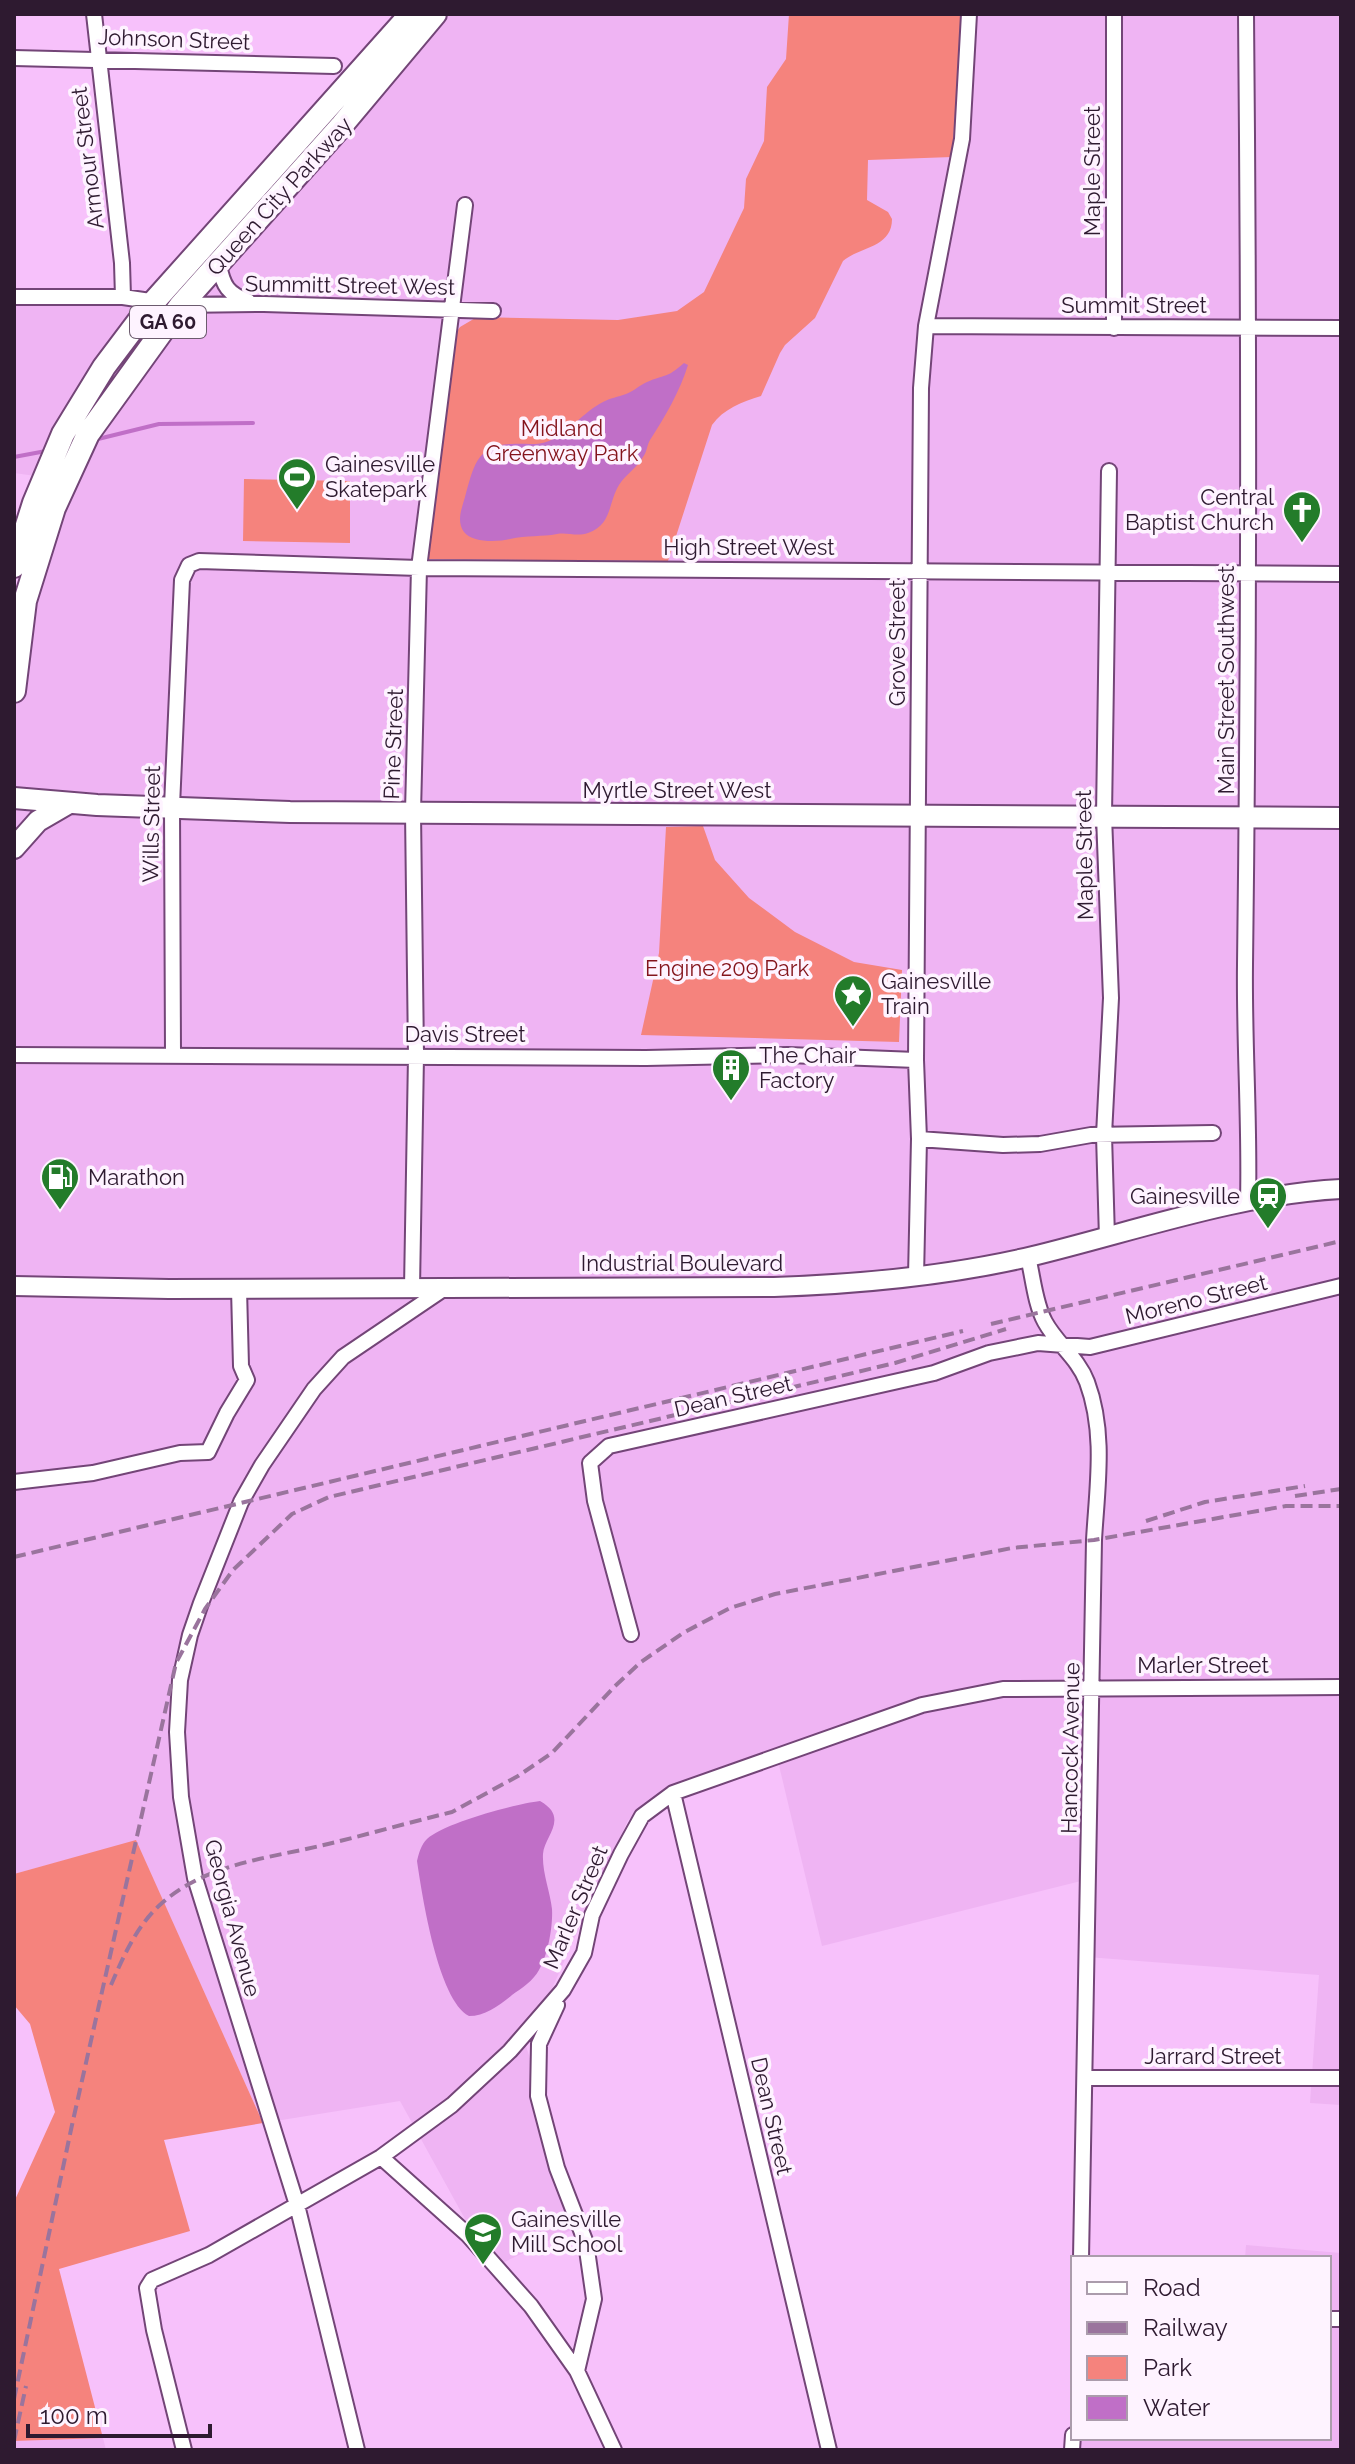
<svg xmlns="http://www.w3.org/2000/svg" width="1355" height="2464" font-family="Raleway,sans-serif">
	<rect width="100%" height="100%" fill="#f7c1fb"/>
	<path fill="#efb4f3" d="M434,14h907v2091l-31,-2 9,-128 -232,-18 2,-78 -267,67 -45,-189 -103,29 -46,34 -102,226 58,178 -92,44 -92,-167 -137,22 -127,-282 -122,33v-1169l36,-227 -36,-5v-181l140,10 149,-158z
		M1246,2245l95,8v197h-271l3,-81v69h256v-180h-84z
		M103,2438l3,12h-92v-9z"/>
	<path fill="#f5837d" d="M789,14h173l-10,143 -84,3 -1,40 21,12 4,7c0,29 -33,28 -49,42l-28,57 -30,27 -5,8 -19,43c-19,6 -38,13 -49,29l-44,136 -242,-2 27,-222 7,-10 17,-10 141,3 59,-9 27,-19 40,-84 2,-29 18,-38 3,-54 19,-28z
		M244,479l106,2v62l-107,-2z
		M703,826l12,34 34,38 46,34 59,30 48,8 -3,72 -258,-7 18,-82 7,-126z
		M136,1840l127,283 -99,17 26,91 -131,38 44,169 -89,3v-239l41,-90 -25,-88 -16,-19v-131z"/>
	<path fill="#c06fc7" d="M684,363l4,2c-8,26 -23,52 -38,75 -3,5 -3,12 -7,17 -6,11 -17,17 -24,28 -11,18 -7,40 -31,48 -11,4 -21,-1 -31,1 -15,3 -30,1 -47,5 -12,3 -38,4 -46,-7 -8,-11 -2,-24 1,-35 8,-28 11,-53 47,-53 13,-1 25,2 37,-3 21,-9 34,-29 54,-39 7,-4 15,-5 23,-8 8,-3 14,-9 21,-12 18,-8 19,-3 37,-19z
		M540,1801c30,17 4,35 3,53 -1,18 7,37 9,55 1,17 -4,46 -13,61 -6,11 -17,18 -27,25 -12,10 -27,21 -43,21 -31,-16 -47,-121 -52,-155 2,-8 4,-16 10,-22 17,-16 88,-35 113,-38z"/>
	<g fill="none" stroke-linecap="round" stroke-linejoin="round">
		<path stroke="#c06fc7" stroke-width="4" d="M94,440l65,-16 94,-1
			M14,457l32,-6"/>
		<defs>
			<path id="minor" d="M94,14l28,249 1,34
				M1114,14v314
				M1246,14c3,317 3,634 -1,951 -1,79 5,158 3,237
				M14,58l320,8
				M219,265c4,21 9,29 29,36
				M14,297h109l34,5
				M178,305l86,-1 229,7
				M926,326l415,2
				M14,1055l632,3 142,-3 128,5
				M173,1055l-1,-249 10,-226 7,-15 10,-4 220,7 922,6
				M919,1139l84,6 37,-1 51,-9 122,-2
				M1107,1238l-3,-103 7,-137 -7,-182 5,-345
				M1028,1257c5,20 7,47 17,65 12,22 33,36 42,60 19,51 10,105 7,158l-13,718
				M916,1277l3,-138 -3,-79 5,-672 5,-62 36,-187 7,-125
				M412,1288l4,-232 -3,-244 6,-244 46,-363
				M14,1482l79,-9 87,-20 28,-1 19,-39 20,-33 -6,-14 -2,-77
				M631,1634l-36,-133 -5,-38 19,-17 325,-73 55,-20 49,-10 52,4 251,-61
				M673,1793l156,657
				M557,2005l-18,39 -1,52 19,72 29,75 8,56 -17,72 37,79
				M1086,2078h255
				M381,2157l87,78 63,71 46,65
				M1329,2319h12
				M184,2450l-30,-120 -7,-42 5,-8 57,-25 172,-98 71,-52 58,-54 53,-61 21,-37 8,-38 29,-61 21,-38 31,-23 249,-88 81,-16 338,-2
				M357,2450l-60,-245 -102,-327 -14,-81 -4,-65 3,-52 10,-45 11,-32 40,-101 21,-37 52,-76 29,-32 102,-69
				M1072,2450l1,-15"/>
			<path id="tertiary" d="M14,1286l155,3 605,-2c87,-3 174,-11 259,-31 99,-24 207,-62 308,-67"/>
			<path id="secondary" d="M14,798l83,7 193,7 1051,6
				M14,848l24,-27 31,-18"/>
			<path id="primary" d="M14,566l20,-63 29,-69 41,-67 46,-61 261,-292
				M14,691l11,-90 29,-93 34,-74 93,-129 161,-180 93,-111"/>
		</defs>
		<use href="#minor" stroke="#734577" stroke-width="18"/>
		<use href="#tertiary" stroke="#734577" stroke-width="22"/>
		<use href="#secondary" stroke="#734577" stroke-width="24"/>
		<use href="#primary" stroke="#734577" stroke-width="26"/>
		<use href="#minor" stroke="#fff" stroke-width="14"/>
		<use href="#tertiary" stroke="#fff" stroke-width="18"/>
		<use href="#secondary" stroke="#fff" stroke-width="20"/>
		<use href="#primary" stroke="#fff" stroke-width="22"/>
		<path stroke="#9a749d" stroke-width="4" stroke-dasharray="12 6" stroke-linecap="butt" d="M991,1324l350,-83
			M1295,1496l46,-7
			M1146,1521l59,-19 100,-16
			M14,1557l949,-226
			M111,1985c13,-30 26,-60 51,-82 45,-40 109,-45 166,-59 41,-10 83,-22 124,-32l66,-36 34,-23 63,-67 26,-24 42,-29 47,-25 45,-14 237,-46 82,-8 192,-34h55
			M14,2399l58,-274 104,-462 29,-54 28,-39 59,-56 37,-17 566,-134 111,-34
			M14,2441l12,-55"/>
	</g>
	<defs>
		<symbol id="stadium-pin" viewBox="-11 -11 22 30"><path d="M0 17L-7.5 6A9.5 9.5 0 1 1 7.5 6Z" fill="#237c2a" stroke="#fef3ff"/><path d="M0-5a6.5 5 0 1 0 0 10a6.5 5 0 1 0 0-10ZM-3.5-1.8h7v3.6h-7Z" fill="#fff"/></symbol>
		<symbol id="church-pin" viewBox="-11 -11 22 30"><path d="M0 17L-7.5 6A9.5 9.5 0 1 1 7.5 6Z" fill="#237c2a" stroke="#fef3ff"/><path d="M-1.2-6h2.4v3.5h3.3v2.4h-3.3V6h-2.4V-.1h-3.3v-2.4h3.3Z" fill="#fff"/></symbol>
		<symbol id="sight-pin" viewBox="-11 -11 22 30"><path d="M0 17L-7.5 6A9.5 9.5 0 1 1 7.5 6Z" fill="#237c2a" stroke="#fef3ff"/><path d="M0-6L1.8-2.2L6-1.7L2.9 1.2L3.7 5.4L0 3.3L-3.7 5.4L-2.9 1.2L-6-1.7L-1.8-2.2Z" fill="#fff"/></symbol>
		<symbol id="building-pin" viewBox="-11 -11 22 30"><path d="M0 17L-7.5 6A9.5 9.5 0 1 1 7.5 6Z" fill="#237c2a" stroke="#fef3ff"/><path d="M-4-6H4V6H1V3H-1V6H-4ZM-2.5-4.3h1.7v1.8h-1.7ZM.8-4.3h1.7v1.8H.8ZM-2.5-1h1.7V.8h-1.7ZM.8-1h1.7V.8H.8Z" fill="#fff"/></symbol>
		<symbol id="fuel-pin" viewBox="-11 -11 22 30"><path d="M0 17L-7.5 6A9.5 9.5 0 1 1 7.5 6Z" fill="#237c2a" stroke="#fef3ff"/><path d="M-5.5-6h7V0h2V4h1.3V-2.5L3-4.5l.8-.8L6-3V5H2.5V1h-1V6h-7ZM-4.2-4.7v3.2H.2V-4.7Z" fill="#fff"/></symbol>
		<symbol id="station-pin" viewBox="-11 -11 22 30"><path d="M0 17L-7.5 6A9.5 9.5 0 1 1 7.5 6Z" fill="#237c2a" stroke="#fef3ff"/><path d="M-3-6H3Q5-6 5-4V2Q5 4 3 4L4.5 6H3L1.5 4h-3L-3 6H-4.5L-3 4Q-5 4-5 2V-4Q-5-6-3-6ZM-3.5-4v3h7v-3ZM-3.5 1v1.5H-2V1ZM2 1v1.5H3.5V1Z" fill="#fff"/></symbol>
		<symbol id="school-pin" viewBox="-11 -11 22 30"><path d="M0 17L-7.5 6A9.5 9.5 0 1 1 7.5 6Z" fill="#237c2a" stroke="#fef3ff"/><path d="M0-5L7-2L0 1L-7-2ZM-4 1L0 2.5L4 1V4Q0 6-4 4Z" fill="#fff"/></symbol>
	</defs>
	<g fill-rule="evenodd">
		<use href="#stadium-pin" x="275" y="455" width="44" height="60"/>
		<use href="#church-pin" x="1280" y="488" width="44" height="60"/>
		<use href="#sight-pin" x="831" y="972" width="44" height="60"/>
		<use href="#building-pin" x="709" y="1046" width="44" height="60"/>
		<use href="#fuel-pin" x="38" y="1155" width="44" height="60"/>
		<use href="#station-pin" x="1246" y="1174" width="44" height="60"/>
		<use href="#school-pin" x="461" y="2210" width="44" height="60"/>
	</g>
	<g text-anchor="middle" stroke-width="7" stroke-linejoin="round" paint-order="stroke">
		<rect fill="#fef3ff" stroke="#6c5b6e" stroke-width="2" x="130" y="306" width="76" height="32" rx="6"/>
		<g font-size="20" font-weight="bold" fill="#2e1a30">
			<text x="168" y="329">GA 60</text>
		</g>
		<g font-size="22" fill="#2e1a30" stroke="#fef3ff">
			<text transform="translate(174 39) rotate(2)" y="8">Johnson Street</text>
			<text transform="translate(87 158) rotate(-97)" y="8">Armour Street</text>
			<text transform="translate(1092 171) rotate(-90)" y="8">Maple Street</text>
			<text transform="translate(279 196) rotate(-48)" y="8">Queen City Parkway</text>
			<text transform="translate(350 285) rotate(1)" y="8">Summitt Street West</text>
			<text x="1134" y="313">Summit Street</text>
			<text x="749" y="555">High Street West</text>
			<text transform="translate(897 643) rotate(-90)" y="8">Grove Street</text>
			<text transform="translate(1226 680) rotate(-90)" y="8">Main Street Southwest</text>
			<text transform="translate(393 744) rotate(-88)" y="8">Pine Street</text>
			<text x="677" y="798">Myrtle Street West</text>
			<text transform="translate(151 824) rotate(-89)" y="8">Wills Street</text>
			<text transform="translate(1084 855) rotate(-91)" y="8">Maple Street</text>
			<text x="465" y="1042">Davis Street</text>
			<text x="682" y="1271">Industrial Boulevard</text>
			<text transform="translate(1196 1299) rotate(-14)" y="8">Moreno Street</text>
			<text transform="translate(733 1396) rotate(-13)" y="8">Dean Street</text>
			<text x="1203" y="1673">Marler Street</text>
			<text transform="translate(1070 1748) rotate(-89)" y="8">Hancock Avenue</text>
			<text transform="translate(575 1907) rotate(-67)" y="8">Marler Street</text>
			<text transform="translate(233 1918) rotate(75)" y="8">Georgia Avenue</text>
			<text x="1213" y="2064">Jarrard Street</text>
			<text transform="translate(772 2116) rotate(77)" y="8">Dean Street</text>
		</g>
		<g font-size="22" fill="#84141c" stroke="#fef3ff">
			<text x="562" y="436">Midland<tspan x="562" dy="25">Greenway Park</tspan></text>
			<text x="727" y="976">Engine 209 Park</text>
		</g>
		<g font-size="22" fill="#2e1a30" stroke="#fef3ff" text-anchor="start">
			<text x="325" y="472">Gainesville<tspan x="325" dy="25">Skatepark</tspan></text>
			<text x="1274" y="505" text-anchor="end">Central<tspan x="1274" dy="25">Baptist Church</tspan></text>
			<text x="881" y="989">Gainesville<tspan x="881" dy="25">Train</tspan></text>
			<text x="759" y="1063">The Chair<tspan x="759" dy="25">Factory</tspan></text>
			<text x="88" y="1185">Marathon</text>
			<text x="1240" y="1204" text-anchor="end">Gainesville</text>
			<text x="511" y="2227">Gainesville<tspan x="511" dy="25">Mill School</tspan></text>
		</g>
	</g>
	<rect width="1355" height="2464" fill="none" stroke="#2e1a30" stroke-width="32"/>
	<rect x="1071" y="2256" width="260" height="184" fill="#fef3ff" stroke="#ab9cac" stroke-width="2"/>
	<rect x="1087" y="2282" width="40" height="12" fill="#ffffff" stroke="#ab9cac" stroke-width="2"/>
	<text x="1143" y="2296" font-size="24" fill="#2e1a30">Road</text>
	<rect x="1087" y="2322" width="40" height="12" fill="#9a749d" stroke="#ab9cac" stroke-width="2"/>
	<text x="1143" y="2336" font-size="24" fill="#2e1a30">Railway</text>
	<rect x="1087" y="2356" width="40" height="24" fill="#f5837d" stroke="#ab9cac" stroke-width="2"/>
	<text x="1143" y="2376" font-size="24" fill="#2e1a30">Park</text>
	<rect x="1087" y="2396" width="40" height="24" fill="#c06fc7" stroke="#ab9cac" stroke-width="2"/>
	<text x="1143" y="2416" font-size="24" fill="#2e1a30">Water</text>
	<path d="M28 2424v12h182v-12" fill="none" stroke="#2e1a30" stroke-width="4"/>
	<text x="40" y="2424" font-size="24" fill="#2e1a30" stroke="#fef3ff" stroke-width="6" paint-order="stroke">100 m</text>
</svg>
